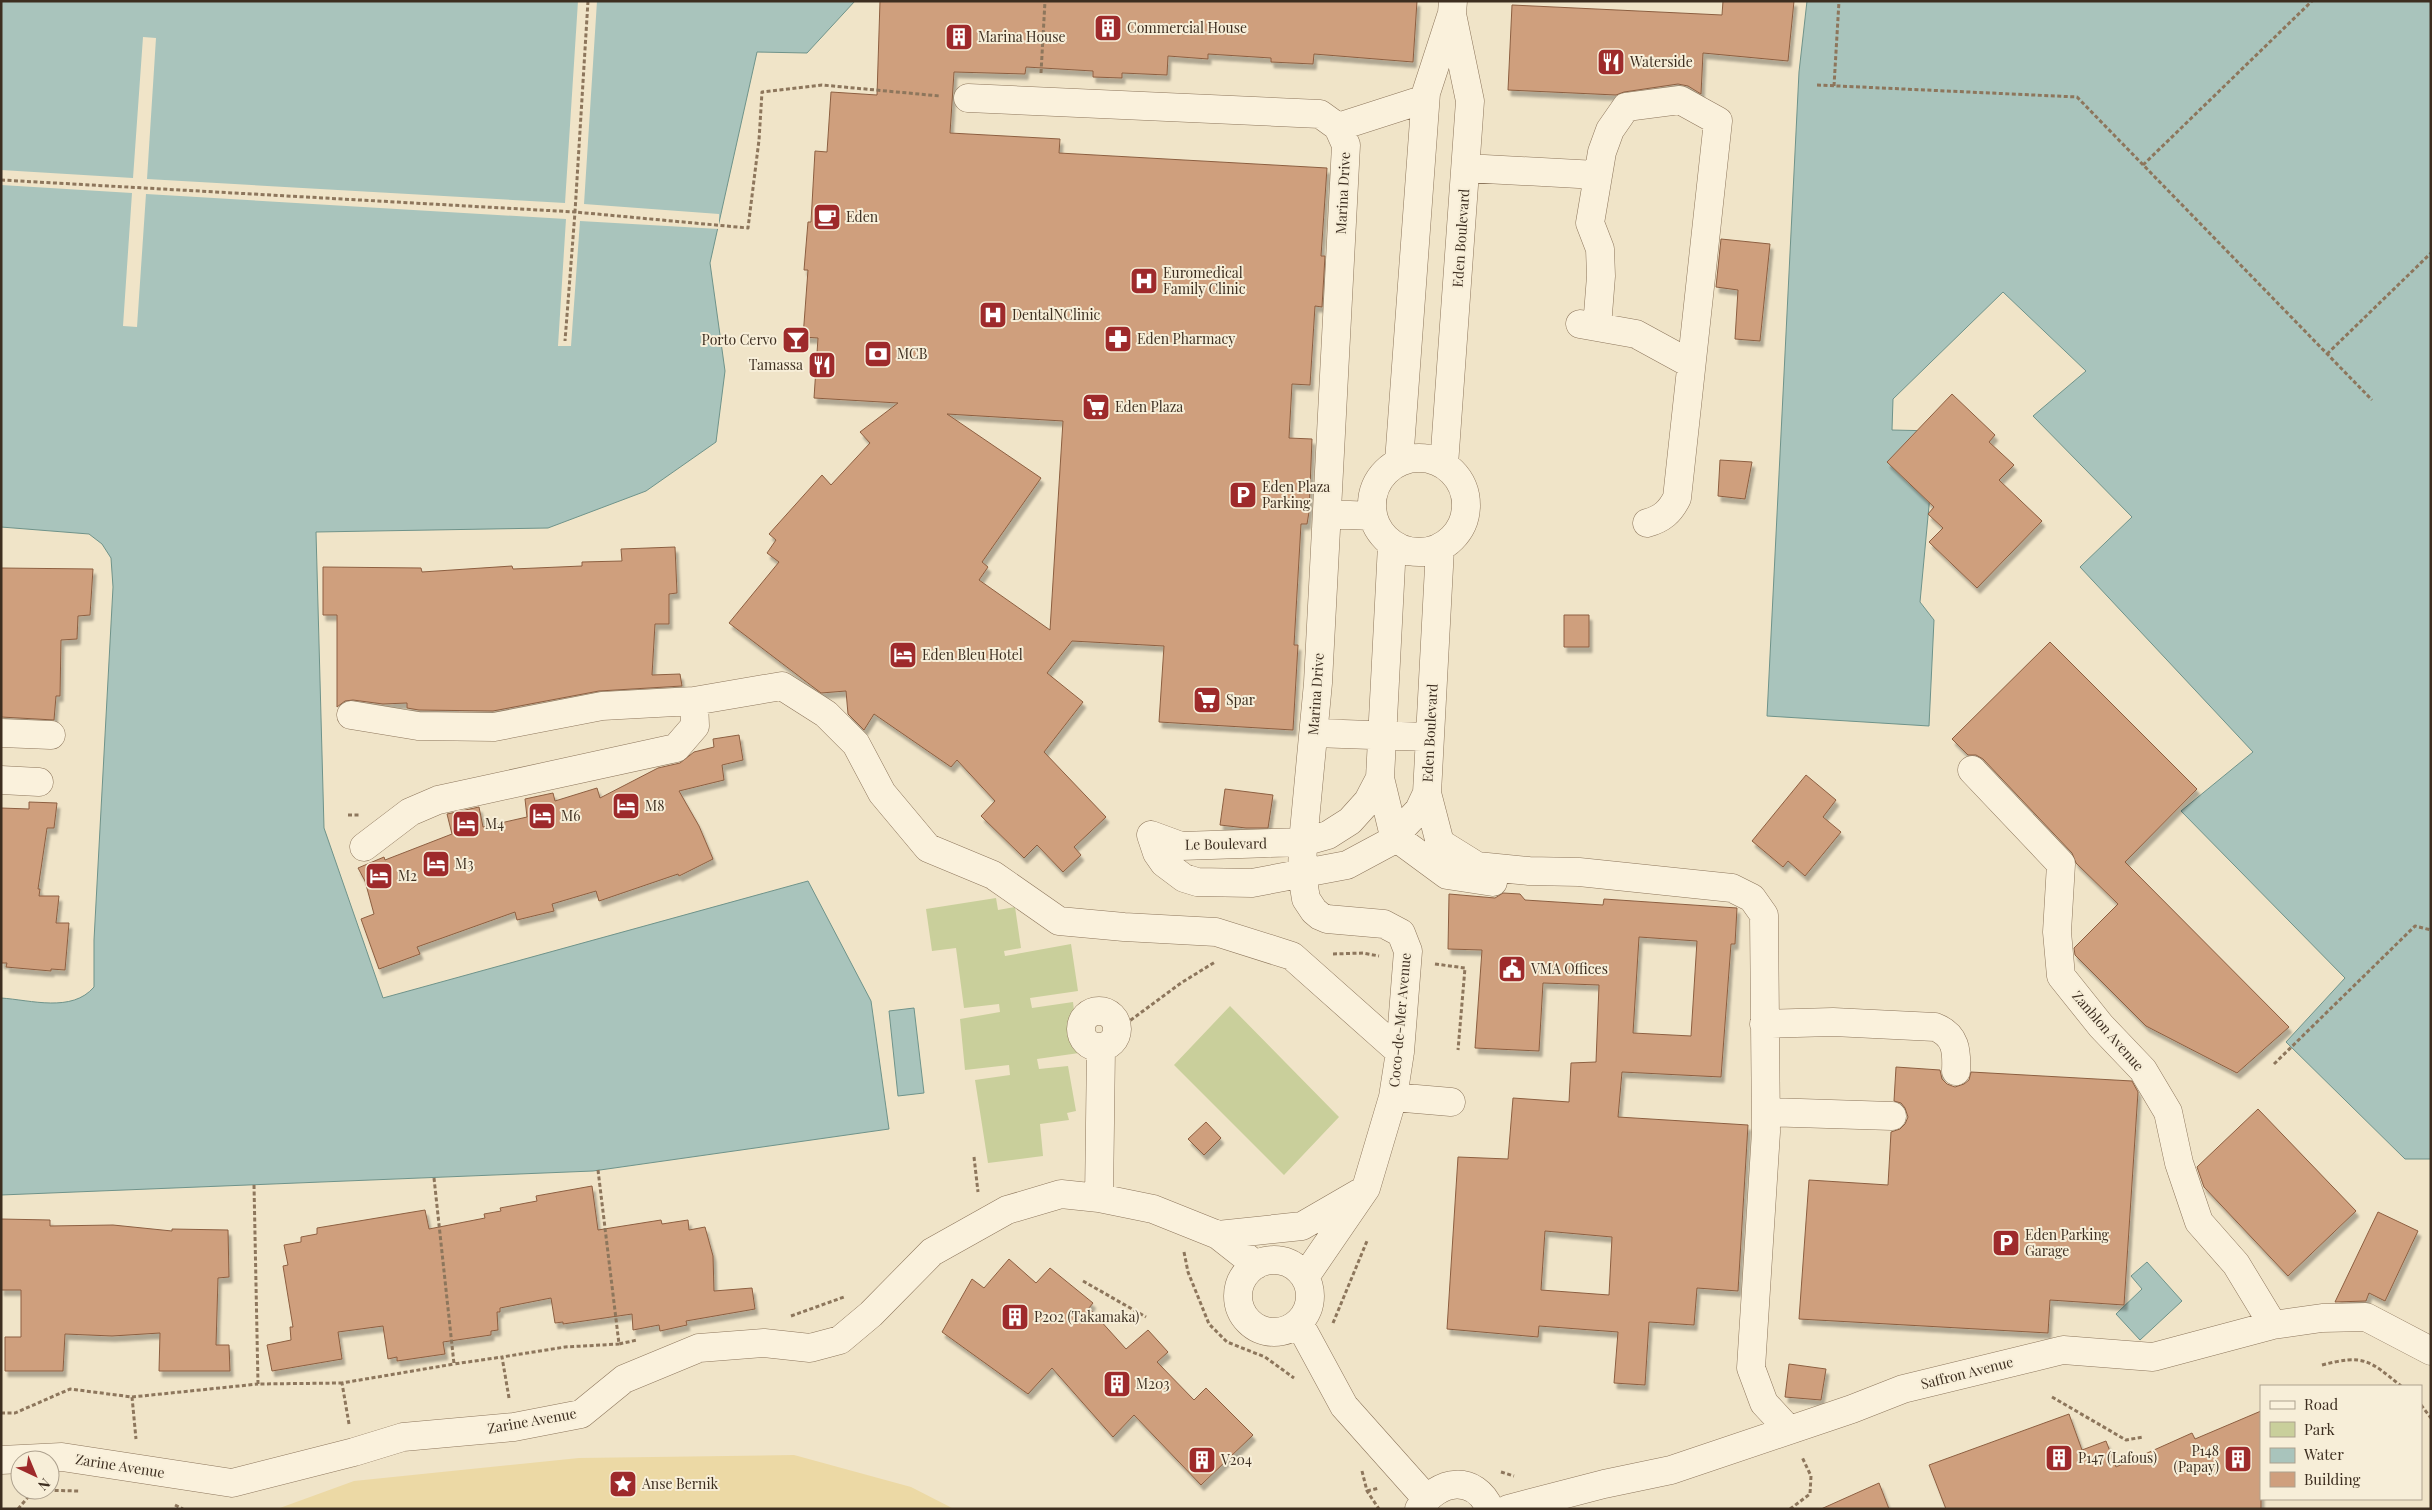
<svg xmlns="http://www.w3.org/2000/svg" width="2432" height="1510" font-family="'Playfair Display',serif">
	<defs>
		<filter id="shadow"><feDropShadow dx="3" dy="5.5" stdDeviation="1" flood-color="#0004"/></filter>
	</defs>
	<rect width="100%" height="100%" fill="#f0e4c8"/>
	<path fill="#c9cf9b" d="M996,898l2,12 17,-3 6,41 -17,3 1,5 66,-12 7,47 -48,7 2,10 41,-6 6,51 -42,6 2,10 29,-3 8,45 -9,2 2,7 -29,4 3,32 -55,7 -13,-83 35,-5 -1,-10 -44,5 -5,-51 40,-7 -1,-8 -35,4 -8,-60 -24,3 -6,-42z
		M1230,1006l109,111 -55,58 -110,-110z"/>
	<path fill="#ecd9a5" d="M794,1455l117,32 43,22h-677l77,-28 225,-23z"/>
	<path fill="#a9c4bc" stroke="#6f938a" d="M1,1h854l-48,52 -50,-1 -47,211 15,108 -9,71 -70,49 -98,37 -232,4 8,296 59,170 425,-117 63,120 18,128 -296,42 -592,24v-197c30,2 71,15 93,-11v-47l19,-353 -2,-29 -9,-14 -13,-10 -88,-7z
		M1807,1h624v1158h-26l-119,-117 59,-64 -164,-167 72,-59 -173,-185 52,-50 -99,-101 53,-45 -83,-79 -110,107 -1,31 44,1 -16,171 14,18 -5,106 -162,-10 32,-644z
		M914,1008l10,85 -26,3 -9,-85z
		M2147,1262l35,39 -42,39 -24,-26 26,-25 -11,-13z"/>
	<path fill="#f0e4c8" d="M578,1h19l-13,203 135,10v15l-139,-8 -9,125h-13l8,-127 -420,-25 -9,133 -14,-1 9,-133 -131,-8v-15l132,8 10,-141 13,1 -9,141 418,24z"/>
	<path fill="#cf9f7d" stroke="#8d5f41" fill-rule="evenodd" filter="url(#shadow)" d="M880,1h537l-4,61 -99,-8 -1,10 -42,-2v-4l-63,-4v5l-40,-3 -1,19 -45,-2v5l-29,-1v-6l-67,-4 -1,7 -71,-2 -4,61 110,6 -1,14 268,15 -6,88h4l-3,51 -7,-1 -5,79 -18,-1 -3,54 23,1 -3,73 -2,12h-6l-7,121h4l-5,85 -134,-8 5,-76 -92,-5 -25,32 36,29 -39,50 62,65 -32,30 7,8 -18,17 -26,-27 -13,13 -43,-42 14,-15 -38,-41 -6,7 -77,-53 -10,16 -16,-16 -2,-23 -25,2 -92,-70 50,-61 -12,-9 9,-13 -7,-6 53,-59 9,10 39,-42 -10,-11 38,-29 -84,-5 4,-60 -15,-1 5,-67h-4l4,-48h3l4,-71 12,1 4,-60 46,3zM947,414l116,7 -13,209 -71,-50 9,-13 -6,-5 59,-84z
		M1723,1h71l-6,60 -85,-8 -2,41 -13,-8 -10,-2 -54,8 -8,3 -108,-5 4,-85 210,10z
		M1721,239l49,5 -10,97 -25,-2 3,-49 -22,-3z
		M1952,394l43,41 -6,7 25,23 -15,15 43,41 -65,67 -48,-46 14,-14 -15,-14 6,-7 -47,-45z
		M1720,460l32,2 -7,37 -27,-3z
		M675,547l2,46 -8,1v30h-14l-3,51 28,-1 2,12 -83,5 -106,20 -74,-1 -12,-2v-5l-24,1 -30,-4 -8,1 -8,6v-92h-14v-48l98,1 1,4 90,-6 1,3 69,-3v-4l40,-1 -1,-12z
		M1,568l92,1 -3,46 -12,1 -1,23 -16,1 -1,56h-4l-2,24 -53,-3z
		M1564,615h25v32h-25z
		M2050,642l147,147 -72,73 164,165 -52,46 -91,-47 -71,-71 -1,-7 44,-44 -42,-41 -4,-10 -89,-94 -7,-4h-8l-16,-16z
		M739,735l4,25 -21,5 2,15 -45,11 20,35 14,33 -34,17 -1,-2 -79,27 -3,-10 -44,13 2,7 -37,9 -2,-8 -98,35 3,7 -41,15 -18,-50 13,-5 -9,-33 -7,-13 26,-11 1,3 67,-26 -5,-20 32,-7 4,20 44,-10 -2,-18 28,-6 2,8 42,-13 3,10 58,-30 22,-5 14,-11 20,-5 -1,-8z
		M1806,775l30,25 -13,17 18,15 -36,44 -17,-15 -5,6 -31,-26z
		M1225,789l48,6 -5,33h-22l-26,-3z
		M29,802l28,1 -3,25h-7l-9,61h2l-1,7h20l-3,27h13l-4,47 -14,-1v2l-45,-4 1,-4h-6v-155l28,1z
		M1503,893l17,1 5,6 78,5 1,-6 133,9 -2,36h-4l-10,133 -99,-5 -4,45 130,8 -10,166 -41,-3 -3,37 -45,-3 -4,63 -31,-2 4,-51 -79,-6 -1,11 -91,-8 11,-172 50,2 5,-61 56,4 2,-39 25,-1 3,-77 -56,-2 -4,68 -64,-3 7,-98 -34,-1 1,-55 46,4zM1639,937l58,4 -6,95 -58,-3zM1545,1231l67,6 -3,58 -68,-5z
		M1896,1067l44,3 2,9 5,5 8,3 9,-3 5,-4 2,-8 161,9 6,11 -14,213 -74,-5 -2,33 -249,-14 10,-139 79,5 3,-53 9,-3 5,-5 3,-7 -3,-9 -4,-5 -7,-2z
		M2258,1109l98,102 -68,65 -84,-89 -7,-20z
		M1206,1122l15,16 -17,17 -16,-16z
		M592,1186l6,44 63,-10 1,4 26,-4 1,10 16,-3 8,29 1,35 38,-3 3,21 -69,12 1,4 -27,6 -1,-6 -26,5 -1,-16 -69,10v-2l-8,1 -4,-25 -51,10v4h-3l1,18 -7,1v4l-48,7 2,12 -48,7v-4l-9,2 -5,-33 -45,6 4,27 -70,12 -5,-26 24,-5 -1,-13h3l-10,-61 5,-1 -4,-20 17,-3v-5l16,-3v-6l108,-18 4,19 56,-11 -1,-4 17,-3 -1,-3 37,-7 -1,-5z
		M2378,1212l40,19 -33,70 -16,-8 -3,8 -31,1z
		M1,1219l49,1v6l63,-1 59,6v-2l56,1 1,47 -11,1 -2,67h13l1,26h-71l1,-38 -48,3 -47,-2 -2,37h-58v-34h16v-47h-20z
		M1009,1259l27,24 14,-15 43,35 -4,5 37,41 22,-19 20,22 -11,10 37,38 12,-12 47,47 -52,50 -67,-70 -21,22 -61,-69 -24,26 -86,-62 30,-53 12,9z
		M1789,1364l37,5 -5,31 -36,-3z
		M2261,1411v98h-315l-17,-44 140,-51 13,36 24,-9 10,26 76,-34 3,6z
		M1879,1483l10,26h-68z"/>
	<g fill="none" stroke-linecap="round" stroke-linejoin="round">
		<defs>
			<path id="minor" d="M968,98l352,16 18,13 8,18 -28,538 -15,159 -1,32 4,25 8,12 6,5 7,3 57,5 17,9 7,18 -8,101 -7,45 -27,91 -61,89
				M1338,127l87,-28
				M1466,168l131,7
				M1580,324l56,10 55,30
				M1597,327l4,-51 -1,-27 -10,-26 12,-71 8,-22 16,-23 54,-7 38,21 -41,377c-7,14 -15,21 -30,25
				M1372 505a47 47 0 1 1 94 0a47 47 0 1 1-94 0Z
				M1399,462l27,-369 26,-80 1,-12
				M1444,465l26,-364 -18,-87
				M1327,514l45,2
				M351,715l67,11 76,1 108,-21 92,-5 88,-15 44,28 30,30 26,49 46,55 65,27 66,46 65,6 92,5 76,24 108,96
				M1,733l50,2
				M1314,733l115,4
				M1972,770l89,94 -4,68 4,44 40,50 42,44 25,42 11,51 20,59 37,42 37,61
				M1380,778l14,58 53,39 46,7
				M1,780l38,2
				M1427,793l13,50 37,23 52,5 50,1 153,16 20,10 12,17 2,217 -15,236 13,35 25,27
				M1151,835l6,18 7,10 20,15 13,4 55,1 95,-18 41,-22 31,-33 8,-17 13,-245
				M1151,835l30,11 122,-4 25,-7 22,-14 18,-20 12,-23 12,-233
				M364,847l46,-35 28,-12 238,-52 19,-22 -1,-25
				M1081 1029a18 18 0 1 1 36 0a18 18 0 1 1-36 0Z
				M1764,1024l69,-2 102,5c21,8 22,24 21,44
				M1393,1097l58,5
				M1766,1112l126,4
				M1099,1198l2,-150
				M1218,1235l84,-9 57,-33
				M1238 1296a36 36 0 1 1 72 0a36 36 0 1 1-72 0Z
				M1299,1323l45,83 82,92
				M1,1460l61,-3 170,26 122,-31 49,-15 111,-10 67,-13 43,-35 75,-31 65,-5 46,5 30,-8 31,-26 61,-62 75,-42 54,-16 38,4 54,11 65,26 38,30
				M1419,1509c19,-30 56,-35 71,0
				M1508,1509l96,-25 67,-14 181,-61 51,-20 160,-39 90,7 120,-32 49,-7 44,-1 65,34"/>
		</defs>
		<use href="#minor" stroke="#8d765c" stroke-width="29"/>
		<path stroke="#8d765c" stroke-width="3" stroke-dasharray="4 2.5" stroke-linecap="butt" d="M588,1l-13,211 173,16 11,-88 3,-48 60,-7 118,11
			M1041,73l4,-72
			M1817,85l260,12 295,303
			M1834,86l5,-85
			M2143,165l169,-164
			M1,180l574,32 -10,129
			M2327,354l104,-101
			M348,815h11
			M1333,954l30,-1 16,3
			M1435,964l30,4 -7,82
			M1120,1028l61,-45 34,-21
			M2274,1064l141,-138 16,4
			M974,1157l4,35
			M598,1170l21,174 18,-4
			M434,1178l20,186 48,-7
			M254,1185l4,199 84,-1
			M1184,1252l4,20 21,52 18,18 38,15 29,21
			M1083,1281l63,36
			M791,1316l53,-19
			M1333,1323l34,-82
			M2322,1365c42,-11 47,-5 79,21
			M132,1397l4,42
			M2052,1397l74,43 17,-3
			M509,1398l-7,-41 63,-10 54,-3
			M2421,1405l10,13
			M1,1413h14l55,-24 62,8 126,-13
			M349,1424l-7,-41 112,-19
			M1362,1471l5,20 12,18
			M1501,1472l13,4
			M1367,1491l12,-3
			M175,1505l8,4
			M18,1509l16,-19 45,1
			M1790,1509l20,-15 1,-18 -9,-19"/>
		<use href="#minor" stroke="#faf1dc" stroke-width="28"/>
	</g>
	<defs>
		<symbol id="building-square" viewBox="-11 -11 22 22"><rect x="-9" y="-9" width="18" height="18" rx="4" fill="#9e2a2b" stroke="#f7eed8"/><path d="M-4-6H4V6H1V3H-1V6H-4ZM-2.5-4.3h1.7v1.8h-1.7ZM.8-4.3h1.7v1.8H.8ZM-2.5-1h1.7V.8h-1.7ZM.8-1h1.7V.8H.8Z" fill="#fff"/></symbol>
		<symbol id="restaurant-square" viewBox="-11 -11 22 22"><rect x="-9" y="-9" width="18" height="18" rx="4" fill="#9e2a2b" stroke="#f7eed8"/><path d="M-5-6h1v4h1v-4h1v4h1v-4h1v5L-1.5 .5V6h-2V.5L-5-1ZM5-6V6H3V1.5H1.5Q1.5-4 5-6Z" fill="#fff"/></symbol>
		<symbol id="cafe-square" viewBox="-11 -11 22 22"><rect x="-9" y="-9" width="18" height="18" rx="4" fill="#9e2a2b" stroke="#f7eed8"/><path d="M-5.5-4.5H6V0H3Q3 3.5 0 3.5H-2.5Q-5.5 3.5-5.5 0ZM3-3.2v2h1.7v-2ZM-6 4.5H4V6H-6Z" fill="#fff"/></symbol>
		<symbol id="hospital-square" viewBox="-11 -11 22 22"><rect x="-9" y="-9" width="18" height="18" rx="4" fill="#9e2a2b" stroke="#f7eed8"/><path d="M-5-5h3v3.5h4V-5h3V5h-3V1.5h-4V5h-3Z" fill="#fff"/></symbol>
		<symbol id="pharmacy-square" viewBox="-11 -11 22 22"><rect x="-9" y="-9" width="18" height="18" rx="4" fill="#9e2a2b" stroke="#f7eed8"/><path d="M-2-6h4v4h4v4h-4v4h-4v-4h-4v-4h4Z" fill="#fff"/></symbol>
		<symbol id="bar-square" viewBox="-11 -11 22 22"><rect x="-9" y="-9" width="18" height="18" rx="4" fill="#9e2a2b" stroke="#f7eed8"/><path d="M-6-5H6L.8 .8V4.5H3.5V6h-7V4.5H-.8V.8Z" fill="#fff"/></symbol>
		<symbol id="bank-square" viewBox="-11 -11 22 22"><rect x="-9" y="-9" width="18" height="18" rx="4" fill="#9e2a2b" stroke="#f7eed8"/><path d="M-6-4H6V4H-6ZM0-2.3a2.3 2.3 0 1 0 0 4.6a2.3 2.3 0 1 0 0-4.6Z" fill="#fff"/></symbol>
		<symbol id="supermarket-square" viewBox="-11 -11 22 22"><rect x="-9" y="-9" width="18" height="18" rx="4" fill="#9e2a2b" stroke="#f7eed8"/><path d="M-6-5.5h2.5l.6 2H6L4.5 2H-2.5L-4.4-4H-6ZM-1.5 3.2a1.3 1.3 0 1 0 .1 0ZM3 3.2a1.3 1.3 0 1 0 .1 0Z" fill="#fff"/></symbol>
		<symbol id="parking-square" viewBox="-11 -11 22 22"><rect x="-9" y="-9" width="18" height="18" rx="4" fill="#9e2a2b" stroke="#f7eed8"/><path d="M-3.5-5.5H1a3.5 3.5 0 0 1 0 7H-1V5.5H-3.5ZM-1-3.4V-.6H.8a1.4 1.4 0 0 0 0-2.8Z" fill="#fff"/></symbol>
		<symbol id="hotel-square" viewBox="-11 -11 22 22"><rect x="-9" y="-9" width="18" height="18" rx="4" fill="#9e2a2b" stroke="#f7eed8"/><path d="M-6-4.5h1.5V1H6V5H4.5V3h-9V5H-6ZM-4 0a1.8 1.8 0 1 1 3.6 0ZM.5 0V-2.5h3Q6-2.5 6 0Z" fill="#fff"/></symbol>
		<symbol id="civic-square" viewBox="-11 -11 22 22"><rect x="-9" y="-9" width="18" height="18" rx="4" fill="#9e2a2b" stroke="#f7eed8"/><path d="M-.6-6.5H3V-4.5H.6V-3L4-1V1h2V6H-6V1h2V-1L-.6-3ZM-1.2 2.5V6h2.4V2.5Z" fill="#fff"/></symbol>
		<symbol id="sight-square" viewBox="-11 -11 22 22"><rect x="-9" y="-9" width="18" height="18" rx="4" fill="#9e2a2b" stroke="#f7eed8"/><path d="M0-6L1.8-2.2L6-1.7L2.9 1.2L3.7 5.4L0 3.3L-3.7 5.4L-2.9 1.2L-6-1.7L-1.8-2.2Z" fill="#fff"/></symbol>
	</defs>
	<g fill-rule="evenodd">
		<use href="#building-square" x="1092" y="12" width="32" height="32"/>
		<use href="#building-square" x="943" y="21" width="32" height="32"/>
		<use href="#restaurant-square" x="1595" y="46" width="32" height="32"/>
		<use href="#cafe-square" x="811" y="201" width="32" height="32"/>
		<use href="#hospital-square" x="1128" y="265" width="32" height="32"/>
		<use href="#hospital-square" x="977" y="299" width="32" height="32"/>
		<use href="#pharmacy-square" x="1102" y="323" width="32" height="32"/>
		<use href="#bar-square" x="780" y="324" width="32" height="32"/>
		<use href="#bank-square" x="862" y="338" width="32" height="32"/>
		<use href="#restaurant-square" x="806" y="349" width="32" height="32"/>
		<use href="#supermarket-square" x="1080" y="391" width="32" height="32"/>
		<use href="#parking-square" x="1227" y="479" width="32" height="32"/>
		<use href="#hotel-square" x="887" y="639" width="32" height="32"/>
		<use href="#supermarket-square" x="1191" y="684" width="32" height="32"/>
		<use href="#hotel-square" x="610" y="790" width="32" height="32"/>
		<use href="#hotel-square" x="526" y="800" width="32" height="32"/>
		<use href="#hotel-square" x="450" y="808" width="32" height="32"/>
		<use href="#hotel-square" x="420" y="848" width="32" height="32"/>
		<use href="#hotel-square" x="363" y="860" width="32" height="32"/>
		<use href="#civic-square" x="1496" y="953" width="32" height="32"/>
		<use href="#parking-square" x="1990" y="1227" width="32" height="32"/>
		<use href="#building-square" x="999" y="1301" width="32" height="32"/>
		<use href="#building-square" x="1101" y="1368" width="32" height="32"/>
		<use href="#building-square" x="2043" y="1442" width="32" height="32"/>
		<use href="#building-square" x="2222" y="1443" width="32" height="32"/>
		<use href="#building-square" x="1186" y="1444" width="32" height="32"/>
		<use href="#sight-square" x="607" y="1468" width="32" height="32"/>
	</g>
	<g text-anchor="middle" stroke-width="4" stroke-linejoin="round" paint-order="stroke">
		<g font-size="14" fill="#3d2e20" stroke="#f7eed8" text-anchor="start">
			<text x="1127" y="33">Commercial House</text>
			<text x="978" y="42">Marina House</text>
			<text x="1630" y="67">Waterside</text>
			<text x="846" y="222">Eden</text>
			<text x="1163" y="278">Euromedical<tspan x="1163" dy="16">Family Clinic</tspan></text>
			<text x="1012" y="320">DentalNClinic</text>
			<text x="1137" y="344">Eden Pharmacy</text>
			<text x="777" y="345" text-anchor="end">Porto Cervo</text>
			<text x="897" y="359">MCB</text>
			<text x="803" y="370" text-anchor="end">Tamassa</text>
			<text x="1115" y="412">Eden Plaza</text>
			<text x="1262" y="492">Eden Plaza<tspan x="1262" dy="16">Parking</tspan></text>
			<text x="922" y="660">Eden Bleu Hotel</text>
			<text x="1226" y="705">Spar</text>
			<text x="645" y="811">M8</text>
			<text x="561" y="821">M6</text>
			<text x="485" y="829">M4</text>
			<text x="455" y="869">M3</text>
			<text x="398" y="881">M2</text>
			<text x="1531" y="974">VMA Offices</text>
			<text x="2025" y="1240">Eden Parking<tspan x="2025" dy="16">Garage</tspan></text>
			<text x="1034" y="1322">P202 (Takamaka)</text>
			<text x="1136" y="1389">M203</text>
			<text x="2219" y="1456" text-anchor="end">P148<tspan x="2219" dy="16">(Papay)</tspan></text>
			<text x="2078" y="1463">P147 (Lafous)</text>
			<text x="1221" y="1465">V204</text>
			<text x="642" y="1489">Anse Bernik</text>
		</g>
		<g font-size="14" fill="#3d2e20" stroke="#f7eed8">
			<text transform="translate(1343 193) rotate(-87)" y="5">Marina Drive</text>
			<text transform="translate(1461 238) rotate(-86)" y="5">Eden Boulevard</text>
			<text transform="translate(1316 694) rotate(-86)" y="5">Marina Drive</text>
			<text transform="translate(1430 733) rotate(-87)" y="5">Eden Boulevard</text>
			<text transform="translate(1226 844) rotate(-1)" y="5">Le Boulevard</text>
			<text transform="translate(1400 1020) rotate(-85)" y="5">Coco-de-Mer Avenue</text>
			<text transform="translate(2108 1031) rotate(49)" y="5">Zanblon Avenue</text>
			<text transform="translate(1967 1373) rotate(-14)" y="5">Saffron Avenue</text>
			<text transform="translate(532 1421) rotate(-10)" y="5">Zarine Avenue</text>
			<text transform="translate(120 1466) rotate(9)" y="5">Zarine Avenue</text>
		</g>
	</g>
	<rect width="2432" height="1510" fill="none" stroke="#3d2e20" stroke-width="5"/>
	<rect x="2260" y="1385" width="162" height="115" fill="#f7eed8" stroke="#ada18e"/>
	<rect x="2270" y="1401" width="25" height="8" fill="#faf1dc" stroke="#ada18e"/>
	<text x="2304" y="1410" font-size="15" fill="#3d2e20">Road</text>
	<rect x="2270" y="1422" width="25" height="15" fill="#c9cf9b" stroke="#ada18e"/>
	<text x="2304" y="1435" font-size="15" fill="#3d2e20">Park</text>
	<rect x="2270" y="1448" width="25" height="15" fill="#a9c4bc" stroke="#ada18e"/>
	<text x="2304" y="1460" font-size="15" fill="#3d2e20">Water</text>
	<rect x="2270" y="1472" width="25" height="15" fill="#cf9f7d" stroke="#ada18e"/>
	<text x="2304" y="1485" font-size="15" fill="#3d2e20">Building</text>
	<g transform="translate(35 1475) rotate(136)"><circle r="24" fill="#f7eed8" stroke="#ada18e"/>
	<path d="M0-4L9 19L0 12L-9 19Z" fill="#9e2a2b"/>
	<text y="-8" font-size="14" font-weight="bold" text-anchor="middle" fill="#3d2e20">N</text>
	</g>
</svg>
